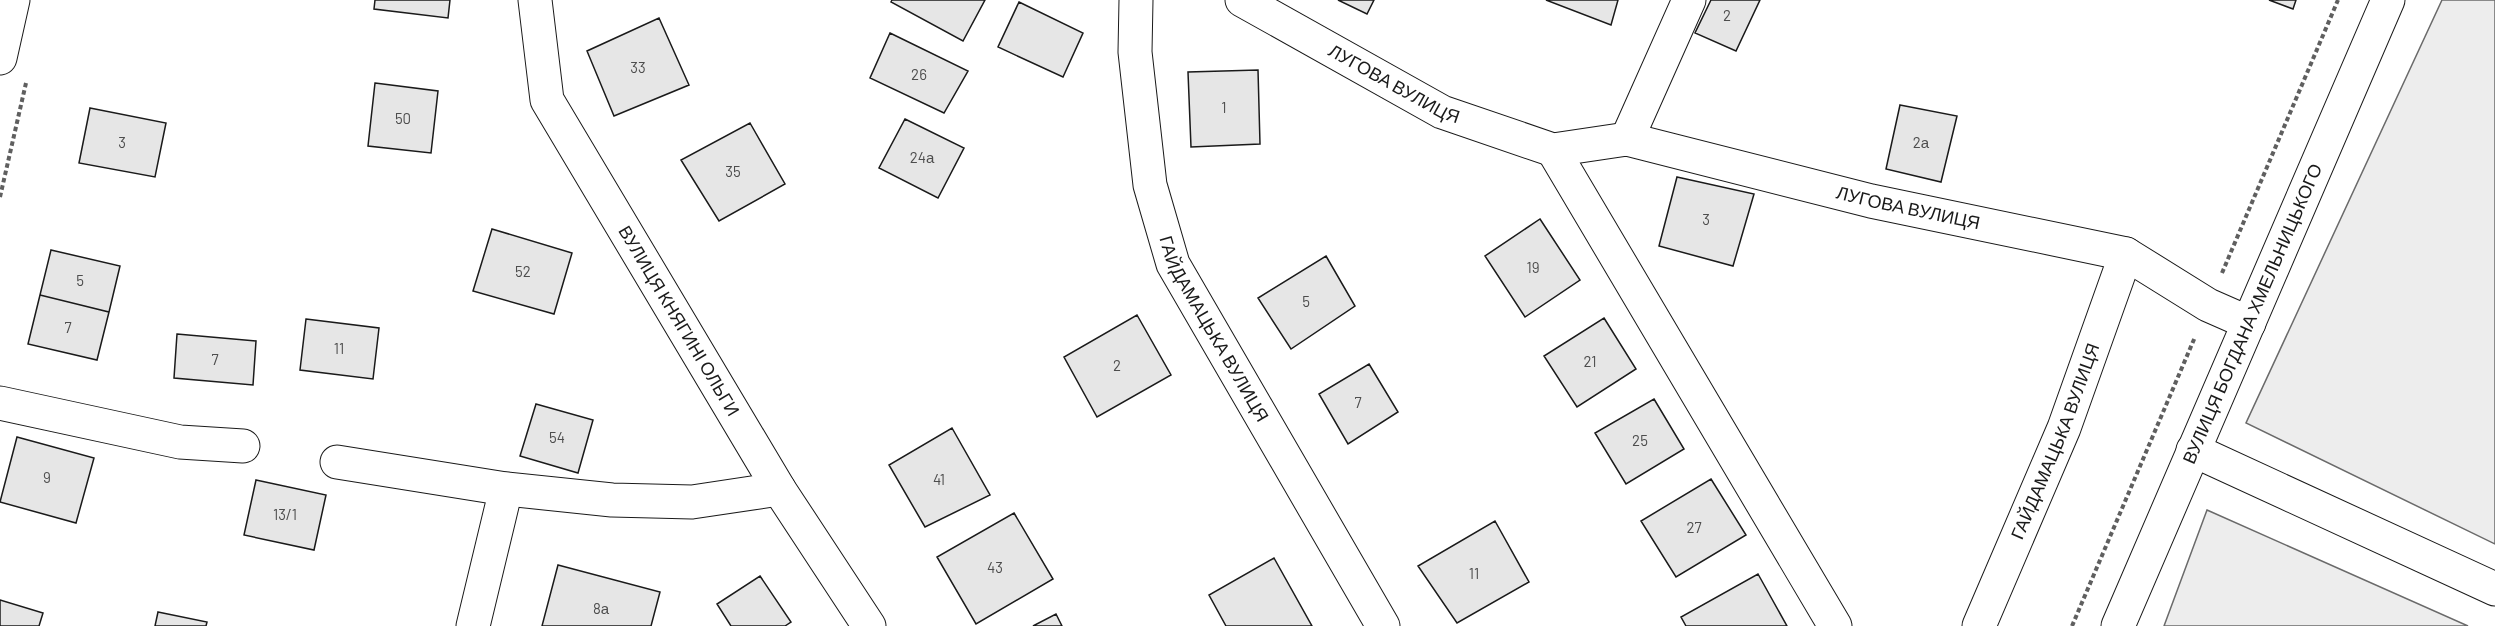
<svg xmlns="http://www.w3.org/2000/svg" width="2495" height="626" font-family="Barlow,sans-serif">
	<rect width="100%" height="100%" fill="#fff"/>
	<path fill="#ededed" stroke="#6a6a6a" stroke-width="1.5" d="M2442,0h53v544l-249,-121z
		M2207,510l261,116h-304z"/>
	<path fill="#e6e6e6" stroke="#1a1a1a" stroke-width="1.5" d="M375,0h75l-2,18 -74,-9z
		M892,0h93l-22,41 -72,-39z
		M1338,0h36l-7,14z
		M1546,0h72l-7,25z
		M1711,0h49l-24,51 -41,-18z
		M2269,0h27l-3,9z
		M1019,2l64,31 -20,44 -65,-30z
		M659,18l30,67 -75,31 -27,-65z
		M890,33l78,38 -24,42 -74,-35z
		M1258,70l2,74 -69,3 -3,-75z
		M375,83l63,8 -7,62 -63,-7z
		M1900,105l57,11 -16,66 -55,-13z
		M90,108l76,15 -11,54 -76,-14z
		M905,119l59,29 -26,50 -59,-30z
		M750,123l35,61 -66,37 -38,-61z
		M1677,177l77,17 -21,72 -74,-20z
		M1540,219l40,61 -55,37 -40,-61z
		M492,229l80,24 -18,61 -81,-23z
		M51,250l69,16 -11,46 -69,-17z
		M1326,256l29,50 -64,43 -33,-51z
		M40,295l69,17 -12,48 -69,-16z
		M1137,315l34,60 -74,42 -33,-60z
		M1604,318l32,51 -59,38 -33,-51z
		M306,319l73,9 -6,51 -73,-9z
		M177,334l79,7 -3,44 -79,-7z
		M1369,364l29,48 -50,32 -29,-50z
		M1654,399l30,50 -58,35 -31,-51z
		M536,404l57,16 -15,53 -58,-17z
		M952,428l38,67 -65,32 -36,-62z
		M17,437l77,21 -18,65 -76,-21z
		M1711,479l35,56 -70,42 -35,-56z
		M256,480l70,15 -12,55 -70,-15z
		M1014,513l39,66 -77,45 -39,-67z
		M1495,521l34,61 -72,41 -39,-57z
		M1274,558l38,68h-86l-17,-31z
		M558,565l102,27 -9,34h-109z
		M1758,574l29,52h-101l-5,-9z
		M760,576l31,46 -6,4h-54l-14,-22z
		M0,600l43,13 -4,13h-39z
		M158,612l49,10 -1,4h-51z
		M1056,614l6,12h-29z"/>
	<g fill="none" stroke-linecap="round" stroke-linejoin="round">
		<defs>
			<g id="street">
				<path id="s1" d="M535,0l12,100 232,389 90,137"/>
				<path id="s2" d="M1136,0l-1,52 15,133 23,79 210,362"/>
				<path id="s3" d="M1242,0l200,112 111,38 74,-11 244,62 255,53 82,51 41,18"/>
				<path d="M0,58l13,-58"/>
				<path d="M1627,139l62,-139"/>
				<path d="M1553,150l282,476"/>
				<path d="M0,403l180,39 63,4"/>
				<path d="M2193,450l302,139"/>
				<path d="M337,462l169,27 106,11 80,2 87,-13"/>
				<path d="M473,626l33,-137"/>
				<path id="s4" d="M1979,626l85,-198 62,-174"/>
			</g>
			<g id="secondary">
				<path id="s5" d="M2118,626l270,-626"/>
			</g>
		</defs>
		<use href="#street" stroke="#1a1a1a" stroke-width="35"/>
		<use href="#secondary" stroke="#1a1a1a" stroke-width="35"/>
		<path stroke="#5f5f5f" stroke-width="4" stroke-dasharray="4.5 3" stroke-linecap="butt" d="M0,197l26,-114
			M2222,273l116,-273
			M2072,626l123,-289"/>
		<use href="#street" stroke="#fff" stroke-width="33"/>
		<use href="#secondary" stroke="#fff" stroke-width="33"/>
	</g>
	<g text-anchor="middle" stroke-width="4.5" stroke-linejoin="round" paint-order="stroke">
		<g font-size="15" fill="#4d4d4d">
			<text x="1727" y="21">2</text>
			<text x="638" y="73">33</text>
			<text x="919" y="80">26</text>
			<text x="1224" y="113">1</text>
			<text x="403" y="124">50</text>
			<text x="122" y="148">3</text>
			<text x="1921" y="148">2а</text>
			<text x="922" y="163">24а</text>
			<text x="733" y="177">35</text>
			<text x="1706" y="225">3</text>
			<text x="1533" y="273">19</text>
			<text x="523" y="277">52</text>
			<text x="80" y="286">5</text>
			<text x="1306" y="307">5</text>
			<text x="68" y="333">7</text>
			<text x="339" y="354">11</text>
			<text x="215" y="365">7</text>
			<text x="1590" y="367">21</text>
			<text x="1117" y="371">2</text>
			<text x="1358" y="408">7</text>
			<text x="557" y="443">54</text>
			<text x="1640" y="446">25</text>
			<text x="47" y="483">9</text>
			<text x="939" y="485">41</text>
			<text x="285" y="520">13/1</text>
			<text x="1694" y="533">27</text>
			<text x="995" y="573">43</text>
			<text x="1474" y="579">11</text>
			<text x="601" y="614">8а</text>
		</g>
		<g font-size="18" fill="#1a1a1a" stroke="#fff">
			<text dy="6" stroke="none"><textPath href="#s3" startOffset="174">ЛУГОВА ВУЛИЦЯ</textPath></text>
			<text dy="6" stroke="none"><textPath href="#s3" startOffset="711">ЛУГОВА ВУЛИЦЯ</textPath></text>
			<text dy="6" stroke="none"><textPath href="#s5" startOffset="340">ВУЛИЦЯ БОГДАНА ХМЕЛЬНИЦЬКОГО</textPath></text>
			<text dy="6" stroke="none"><textPath href="#s1" startOffset="358">ВУЛИЦЯ КНЯГИНІ ОЛЬГИ</textPath></text>
			<text dy="6" stroke="none"><textPath href="#s2" startOffset="344">ГАЙДАМАЦЬКА ВУЛИЦЯ</textPath></text>
			<text dy="6" stroke="none"><textPath href="#s4" startOffset="200">ГАЙДАМАЦЬКА ВУЛИЦЯ</textPath></text>
		</g>
	</g>
</svg>
